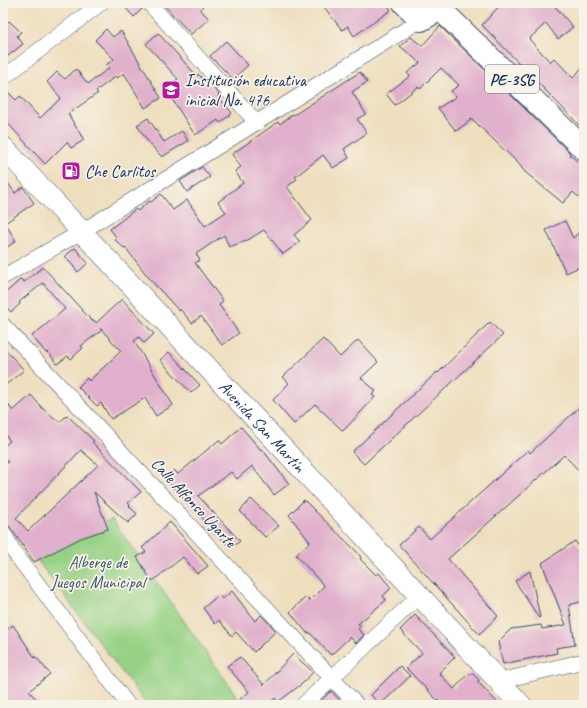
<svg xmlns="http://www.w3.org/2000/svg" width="587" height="708" font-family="Caveat,sans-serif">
	<rect width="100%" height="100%" fill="#f7f3e8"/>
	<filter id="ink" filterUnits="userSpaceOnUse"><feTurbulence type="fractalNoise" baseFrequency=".025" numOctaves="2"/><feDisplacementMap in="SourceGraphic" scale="8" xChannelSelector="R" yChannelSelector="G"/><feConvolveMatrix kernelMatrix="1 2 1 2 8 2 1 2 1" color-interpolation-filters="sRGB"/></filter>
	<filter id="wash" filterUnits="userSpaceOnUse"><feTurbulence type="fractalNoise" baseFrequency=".012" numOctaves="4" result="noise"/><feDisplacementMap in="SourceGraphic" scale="16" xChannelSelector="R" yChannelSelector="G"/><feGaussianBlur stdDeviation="0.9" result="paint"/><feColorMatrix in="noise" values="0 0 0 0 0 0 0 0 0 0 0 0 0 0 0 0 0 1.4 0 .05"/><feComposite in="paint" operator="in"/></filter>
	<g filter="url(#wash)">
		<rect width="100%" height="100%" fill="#efdfbf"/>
		<path fill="#96d184" stroke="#588071" d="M112,519l131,186h-96l-113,-149z"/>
		<g id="blocks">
			<path fill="#e1b0cc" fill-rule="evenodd" d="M121,3h19l2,6 -8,8z
				M162,3h44l-6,6 9,10 -18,15z
				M321,3h65l5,7 -37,26 -6,-10 -6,4z
				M502,3h50l21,24 -15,12 -12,-16 -17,16 21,23 4,-4 19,20 11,-13v65l-102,-105z
				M9,21l12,11 -4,4 6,8 -20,16v-33z
				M440,26l130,127 -1,1 15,13v35l-11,-10 -10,11 -38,-31 -7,-9 -46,-44 -16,12 -18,-23 18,-11 -5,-6 8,-6 -18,-17 -21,21 -2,-2 -23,18 -9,-11 24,-18 -3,-3 13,-10 -20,-17 11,-9 11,9z
				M106,29l7,8 8,-6 40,67 -16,10 -21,-35 -7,5 -1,-2 -20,15 2,2 -30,21 16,26 -13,8 -4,-6 -22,22 -42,-46v-31l13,13 4,-4 20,22 21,-20 -14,-16 10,-10 8,7 11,-10 12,15 21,-16 -3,-3 8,-6 -19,-19z
				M158,33l39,43 1,-2 21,20 -1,2 14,17 -12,10 -2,-3 -23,15 -30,-47 13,-9 -32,-35z
				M226,41l22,24 -15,14 -23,-23z
				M360,72l7,10 -15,10 14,22 -9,5 10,14 -23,16 5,9 -16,10 -10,-13 -28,22 2,2 -10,8 25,33 -18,15 6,7 -17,12 -19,-24 -18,11 -17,6 -5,-12 -28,19 4,6 -5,3 28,38 -4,4 20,28 -17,12 -21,-29 -9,7 -12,-14 -1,2 -30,-33 -24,-31 -1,1 -10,-9 2,-2 -6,-8 26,-20 2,2 11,-10 2,1 10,-8 12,16 14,-10 18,26 21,-14 -8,-10 25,-19 -8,-12 6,-4 -9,-13 46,-32 2,2 13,-10 1,1z
				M148,118l16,24 18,-11 6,10 -26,16 -14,-15 -11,-17z
				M202,167l8,10 -23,15 -7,-11z
				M3,176l12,17 8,-6 11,16 -29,20 11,18 -13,9z
				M565,221l8,17 11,-10v37l-18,8 -20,-43z
				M75,248l13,15 -10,9 -13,-16z
				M43,267l49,54 2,-1 2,3 26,-24 32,35 -10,9 -5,-6 -5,4 39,64 -17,11 -11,-18 -34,21 -10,-16 -4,3 -19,-19 9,-9 2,3 32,-30 -21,-23 2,2 -21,16 2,2 -12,11 -3,-3 -11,8 -9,-12 -2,1 -4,-5 -10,-12 33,-27 -22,-26 -24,19 1,2 -9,8 -8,-8v-9l18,-16 3,3z
				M490,322l13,13 -139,129 -12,-12 85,-80 1,1z
				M323,339l17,18 18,-17 20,22 -17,16 15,13 -4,4 3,2 -32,34 -28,-27 -21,20 -21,-24 16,-17 -6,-6z
				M3,347l21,23 -21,17z
				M169,352l31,33 -9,8 -31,-33z
				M31,395l13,15 16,12 7,-7 27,26 -2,1 49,50 -13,11 2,2 -1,1 8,8 -9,9 -34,-31 14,37 -27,9 -47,24 -31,-45v-51l5,-4 -5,-5v-10l7,-6 -7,-9v-34l10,13zM81,450l17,15 -70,66 -12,-13z
				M584,403v73l-20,-21 -116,104 50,57 -19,18 -80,-89 20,-18 11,12 98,-89 2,3z
				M241,427l20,23 1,-1 27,35 -15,11 -22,-29 -15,13 -6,-7 -33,24 42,45 -9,7 -16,-15 2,-2 -5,-6 -2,1 -45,-47 9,-9 4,4 41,-34 3,4z
				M251,499l28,27 -14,11 -25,-26z
				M304,500l52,51 5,6 -1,2 16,16 3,-2 12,15 -8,8 3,4 -28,24 3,2 -3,3 6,6 -8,8 -6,-6 -19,18 -22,-23 -2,1 -17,-21 16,-15 4,3 14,-14 -28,-31 14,-13 -21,-27z
				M170,522l38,44 -11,8 -14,-17 -29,23h-3l-14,-23 9,-5 -4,-4z
				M575,541l9,13v47l-15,4 6,40 -19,3 1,5 -54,11 -5,-22 13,-13 30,-4 1,4 24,-4 -24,-62z
				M530,571l10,46 -1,1 -24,-37z
				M232,591l23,30 6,-6 15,16 -22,21 -18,-20 -4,4 -13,-16 -4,4 -12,-16 16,-13 3,4z
				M415,615l40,42 -16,16 15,16 14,-15h5l6,6 -1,2 22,23h-58l-36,-37 16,-15 -22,-23z
				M13,625l22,33 1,-1 14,17 -21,17 12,14h-38v-73z
				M293,654l20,18 -10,11 -25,19 -3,-4 -8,7h-34l16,-13 -22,-26 13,-9 24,28z
				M400,666l10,10 -30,29 -9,-10z
				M331,691l13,14h-28z"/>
		</g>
	</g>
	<g filter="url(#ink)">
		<use href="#blocks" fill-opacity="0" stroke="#3b496d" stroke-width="1"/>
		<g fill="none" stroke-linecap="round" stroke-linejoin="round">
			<defs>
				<path id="minor" d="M149,3l108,120
					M3,78l98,-75
					M3,277l78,-45 340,-212
					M3,325l354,380
					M3,532l11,20 114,153
					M500,681l84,-20
					M303,705l117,-110"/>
				<g id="secondary">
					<path id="s1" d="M3,147l518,558"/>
				</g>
				<path id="primary" d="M404,3l17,17 19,-11
					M434,3l150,146"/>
			</defs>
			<use href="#minor" stroke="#3b496d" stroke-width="16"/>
			<use href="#secondary" stroke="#3b496d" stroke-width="22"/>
			<use href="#primary" stroke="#3b496d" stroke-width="24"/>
			<use href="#minor" stroke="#fff" stroke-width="15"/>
			<use href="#secondary" stroke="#fff" stroke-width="21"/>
			<use href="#primary" stroke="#fff" stroke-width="22"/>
		</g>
	</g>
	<defs>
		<symbol id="school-square" viewBox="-11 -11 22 22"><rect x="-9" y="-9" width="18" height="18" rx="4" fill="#b5179e" stroke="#f7f3e8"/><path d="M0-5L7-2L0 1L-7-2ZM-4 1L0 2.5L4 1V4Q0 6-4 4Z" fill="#fff"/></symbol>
		<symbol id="fuel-square" viewBox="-11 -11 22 22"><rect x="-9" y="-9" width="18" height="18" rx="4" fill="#b5179e" stroke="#f7f3e8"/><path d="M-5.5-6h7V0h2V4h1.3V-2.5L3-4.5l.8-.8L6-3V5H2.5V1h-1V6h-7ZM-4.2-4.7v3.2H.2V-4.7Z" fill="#fff"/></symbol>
	</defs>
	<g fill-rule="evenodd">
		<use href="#school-square" x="160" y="79" width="22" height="22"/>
		<use href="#fuel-square" x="60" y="160" width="22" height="22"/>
	</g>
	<g text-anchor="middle" stroke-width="3.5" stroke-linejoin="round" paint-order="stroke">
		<rect fill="#f7f3e8" stroke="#5d6a87" stroke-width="1" x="485" y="65" width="54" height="28" rx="3"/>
		<g font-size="16" font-weight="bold" fill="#1b2f5e">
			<text x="512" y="85">PE-3SG</text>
		</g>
		<g font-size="17" fill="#1b2f5e" stroke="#f7f3e8" text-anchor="start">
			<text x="185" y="86">Institución educativa<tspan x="185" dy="20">inicial No. 476</tspan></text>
			<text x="85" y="177">Che Carlitos</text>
		</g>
		<g font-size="17" fill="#1b2f5e" stroke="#f7f3e8">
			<text dy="6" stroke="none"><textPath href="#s1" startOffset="381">Avenida San Martín</textPath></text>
			<text transform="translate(194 502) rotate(47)" y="6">Calle Alfonso Ugarte</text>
		</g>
		<g font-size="17" fill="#3a5868" stroke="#f7f3e8">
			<text x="98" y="568">Alberge de<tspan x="98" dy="20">Juegos Municipal</tspan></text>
		</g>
	</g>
	<rect width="587" height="708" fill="none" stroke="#f7f3e8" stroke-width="16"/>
</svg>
